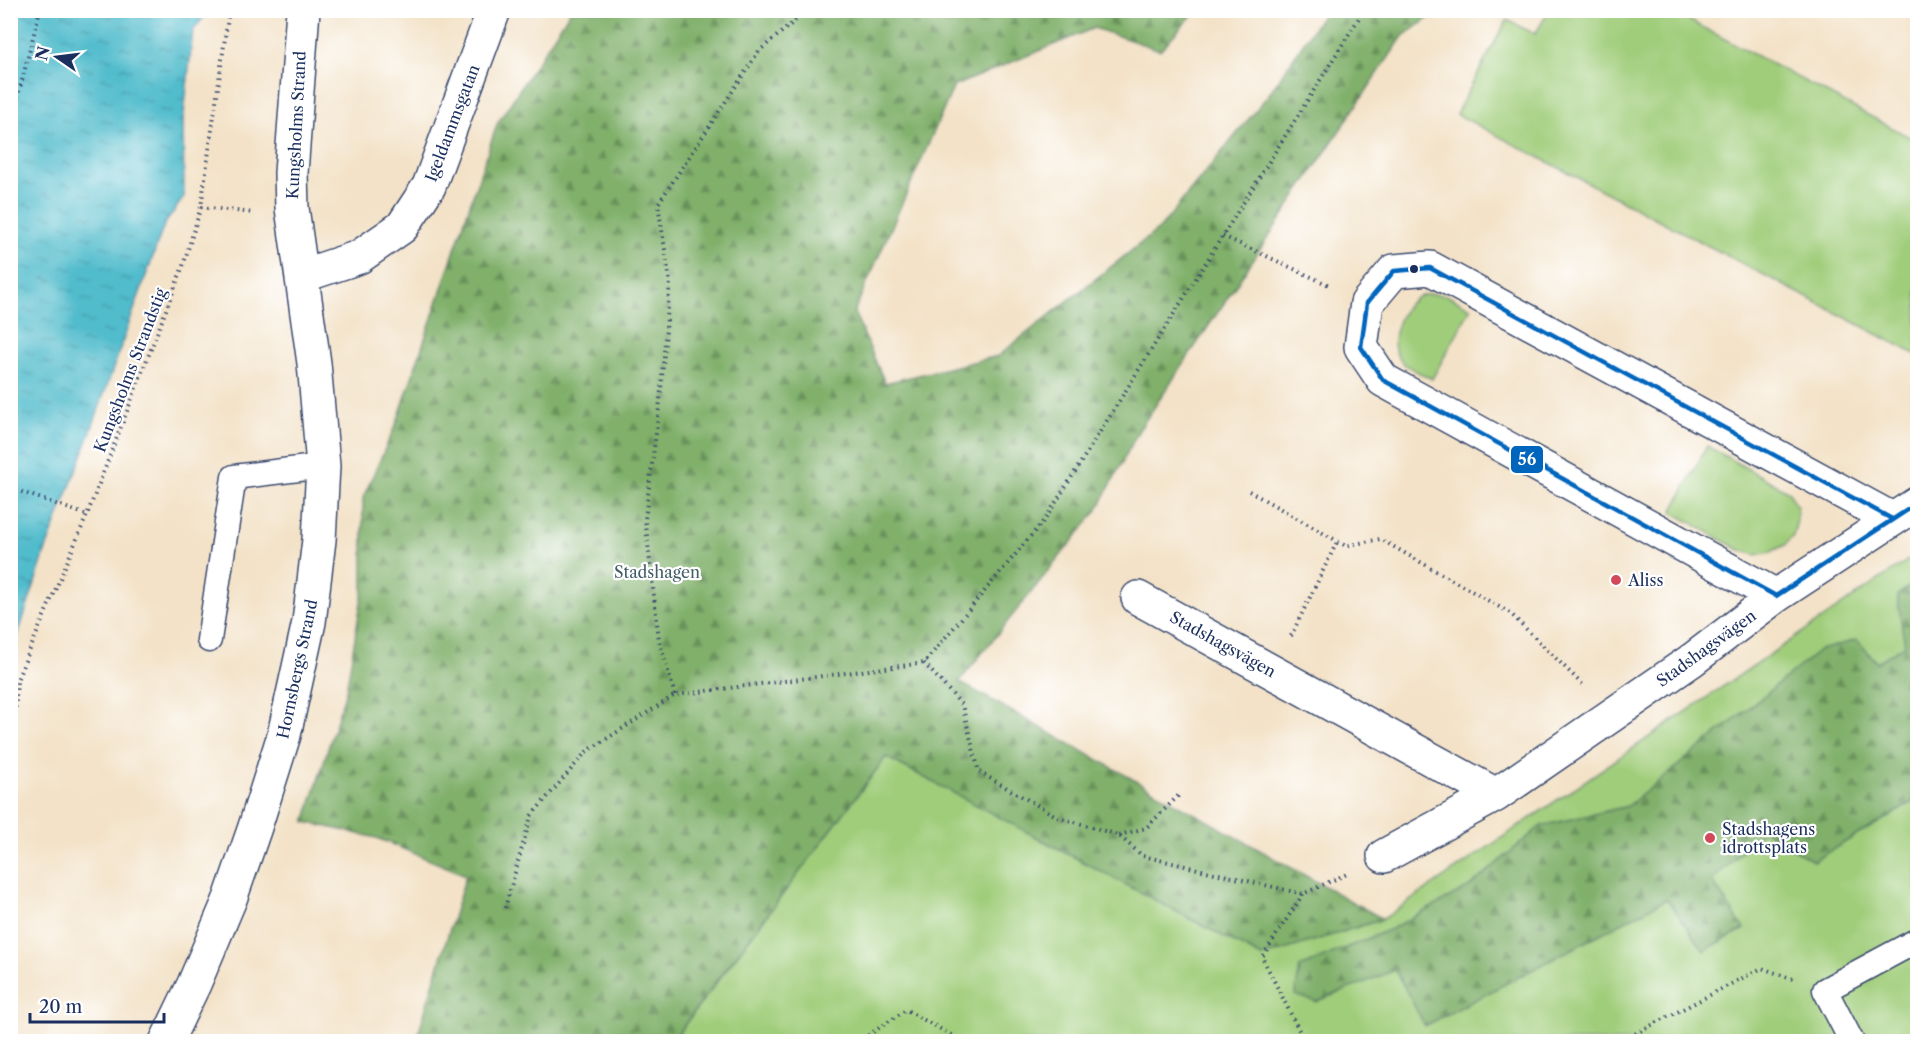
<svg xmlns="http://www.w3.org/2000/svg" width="1928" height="1052" font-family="'Libre Caslon Text',serif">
	<defs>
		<pattern id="forest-firs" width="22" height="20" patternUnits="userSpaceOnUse" patternTransform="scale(1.5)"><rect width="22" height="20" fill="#80b06a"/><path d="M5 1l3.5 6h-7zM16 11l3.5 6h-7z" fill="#68905a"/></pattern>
		<pattern id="water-ripples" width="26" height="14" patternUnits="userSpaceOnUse" patternTransform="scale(1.5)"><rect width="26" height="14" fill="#51bccc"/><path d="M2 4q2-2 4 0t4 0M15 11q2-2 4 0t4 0" fill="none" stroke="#4299a9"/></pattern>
	</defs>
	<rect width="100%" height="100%" fill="#fff"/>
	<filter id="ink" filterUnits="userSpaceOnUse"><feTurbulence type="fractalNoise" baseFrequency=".0167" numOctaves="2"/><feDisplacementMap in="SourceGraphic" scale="12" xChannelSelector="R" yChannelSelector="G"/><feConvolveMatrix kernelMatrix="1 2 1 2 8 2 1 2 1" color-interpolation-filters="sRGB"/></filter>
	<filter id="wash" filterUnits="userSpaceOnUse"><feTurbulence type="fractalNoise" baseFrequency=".008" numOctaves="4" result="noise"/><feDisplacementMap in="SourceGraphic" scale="24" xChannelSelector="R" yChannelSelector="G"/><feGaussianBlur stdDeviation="1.35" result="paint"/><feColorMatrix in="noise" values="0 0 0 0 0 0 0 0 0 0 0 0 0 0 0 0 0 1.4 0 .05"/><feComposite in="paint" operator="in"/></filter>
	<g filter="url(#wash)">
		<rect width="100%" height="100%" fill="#f3e2c7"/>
		<path fill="#a0cd7a" stroke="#5e7e6c" stroke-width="1.5" d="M1549,11h123l245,130v214l-461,-241 51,-94 28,14z
			M1430,294l16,1 25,13 -39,71c-9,-5 -21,-9 -29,-16 -19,-16 -4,-54 13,-65 4,-3 10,-3 14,-4z
			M1707,446l82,46 8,15v13l-4,16 -8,9 -14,7 -16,3 -17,-6 -66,-37z
			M1917,554v487l-1245,1 214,-285 376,200 121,-38z"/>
		<path fill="url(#forest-firs)" stroke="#4e7064" stroke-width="1.5" d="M571,10l625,1 -36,39 -66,-22 -140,58 -100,226 31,71 113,-27 162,-128 109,-134 56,-83h114l-36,25 -264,394 -41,79 -139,173 424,237 -121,38 -376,-200 -214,284h-256l50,-166 -89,-37 -72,-16 41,-131 17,-101v-92l34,-76 100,-298z
			M1917,582v218l-104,61 -50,-31 -51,51 32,48 -40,22 -37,-52 -242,127 -30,-56 -79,32 -21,-7 5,-28 93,-39 75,-40 73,-62 87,-20 192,-156 37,-10 20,22 28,-17 -8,-50z"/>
		<path fill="url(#water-ripples)" stroke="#367695" stroke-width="1.5" d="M11,10l197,1 -15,20 -10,92 1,74 -20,28 -78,220 -40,104 -35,107z"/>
	</g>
	<g filter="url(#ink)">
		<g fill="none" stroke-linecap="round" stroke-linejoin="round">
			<defs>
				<path id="lane" d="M209,640l25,-163 89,-11
					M1852,1042l-27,-52 93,-50"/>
				<path id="street" d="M302,276l57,-19 43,-30 27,-41 65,-176
					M1776,596l-393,-216 -22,-33 6,-44 27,-32 36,-3 462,251
					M1138,598l358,197 196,-135 84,-64 142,-93
					M1384,856l112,-61
					M166,1042l28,-58 36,-85 25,-72 29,-92 25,-113 10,-82 4,-74 -9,-103 -22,-155 -1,-35 12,-163"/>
			</defs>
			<use href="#lane" stroke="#3b4a6e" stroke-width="27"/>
			<use href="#street" stroke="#3b4a6e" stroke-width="36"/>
			<path stroke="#3b4a6e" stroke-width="4" stroke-dasharray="1.5 4.5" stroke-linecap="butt" d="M10,127l30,-117
				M201,207l53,6
				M1223,236l108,50
				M10,488l77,27
				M1249,491l97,55 34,-7 130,74 75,74
				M1291,636l46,-94
				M924,663l38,42 17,67 79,45 60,18 25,21 160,38 46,-21
				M675,695l-16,-55 -14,-121 15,-118 10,-119 -12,-78 101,-153 49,-41
				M10,724l5,-6 2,-38 70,-165 96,-249 18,-59 28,-197
				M1119,835l27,-7 33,-33
				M1303,894l-41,63 43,85
				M505,908l26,-92 55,-64 89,-57 249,-32 122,-145 318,-508
				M858,1042l48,-32 58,32
				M1619,1042l143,-74 31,11"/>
			<use href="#lane" stroke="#fff" stroke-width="24"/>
			<use href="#street" stroke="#fff" stroke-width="33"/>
			<defs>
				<path id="bus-1" d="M1776,596l-393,-216 -22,-33 6,-44 27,-32 36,-3 462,251
					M1776,596l142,-93"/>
			</defs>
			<use href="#bus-1" stroke="#fff" stroke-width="9"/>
			<use href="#bus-1" stroke="#0065bd" stroke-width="4.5"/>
		</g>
	</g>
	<circle fill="#1b2f5e" stroke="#fff" stroke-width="2" cx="1414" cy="269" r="5"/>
	<g fill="#d1495b" stroke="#fff" stroke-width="2">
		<circle cx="1616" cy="580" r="6"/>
		<circle cx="1710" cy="838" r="6"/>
	</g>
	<g text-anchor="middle" stroke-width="4.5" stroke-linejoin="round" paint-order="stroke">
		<g font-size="16" fill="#1b2f5e" stroke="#fff">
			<text transform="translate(452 123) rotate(-69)" y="6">Igeldammsgatan</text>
			<text transform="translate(296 125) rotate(-87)" y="6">Kungsholms Strand</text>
			<text transform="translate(130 370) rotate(-69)" y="6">Kungsholms Strandstig</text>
			<text transform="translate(1223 644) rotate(29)" y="6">Stadshagsvägen</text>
			<text transform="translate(1706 648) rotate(-36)" y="6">Stadshagsvägen</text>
			<text transform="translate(297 669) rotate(-78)" y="6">Hornsbergs Strand</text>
		</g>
		<g font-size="16" fill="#435e66" stroke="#fff">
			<text x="657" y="578">Stadshagen</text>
		</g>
		<g font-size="16" fill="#1b2f5e" stroke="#fff" text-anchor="start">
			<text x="1628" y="586">Aliss</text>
			<text x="1722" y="835">Stadshagens<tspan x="1722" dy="18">idrottsplats</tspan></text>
		</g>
	</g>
	<rect stroke="#fff" stroke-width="2" x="1510" y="445" width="34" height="29" rx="6" fill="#0065bd"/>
	<g font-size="16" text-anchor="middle" font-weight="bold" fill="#fff">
		<text x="1527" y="465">56</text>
	</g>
	<rect width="1928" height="1052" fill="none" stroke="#fff" stroke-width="36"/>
	<g transform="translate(57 57) rotate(284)" stroke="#ffffff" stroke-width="4.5" paint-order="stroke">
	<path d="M0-4.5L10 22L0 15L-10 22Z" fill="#1b2f5e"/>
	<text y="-9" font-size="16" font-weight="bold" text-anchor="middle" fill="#1b2f5e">N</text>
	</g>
	<path d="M30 1013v9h134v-9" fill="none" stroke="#1b2f5e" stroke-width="3"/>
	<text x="39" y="1013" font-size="18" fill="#1b2f5e" stroke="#ffffff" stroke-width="4.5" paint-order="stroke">20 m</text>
</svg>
